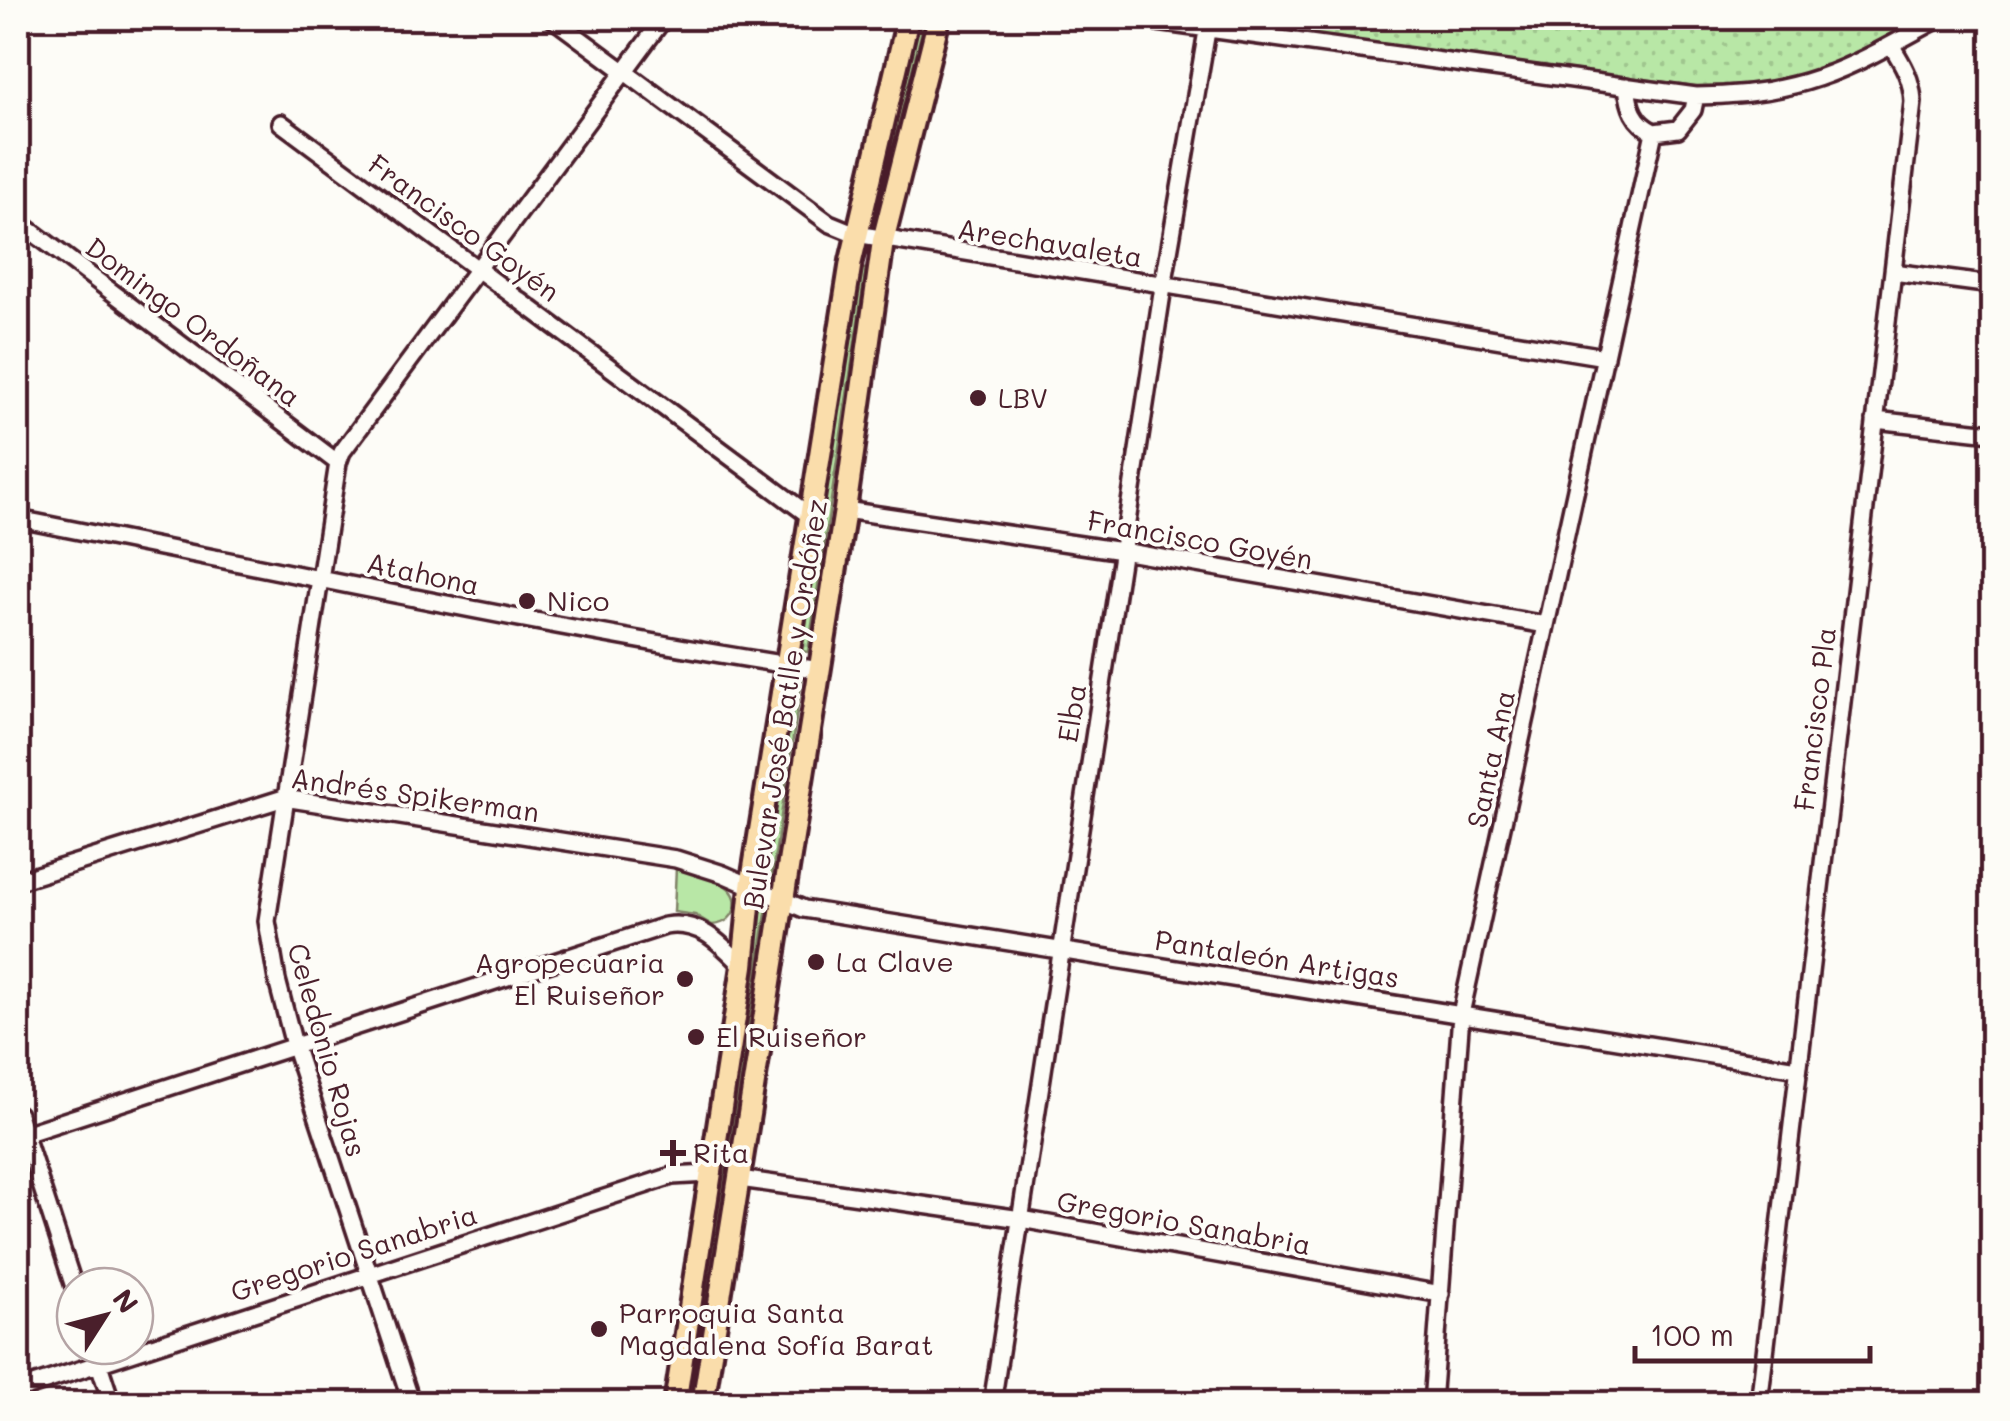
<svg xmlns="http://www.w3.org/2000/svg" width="2010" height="1421" font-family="Mali,sans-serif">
	<defs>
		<pattern id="grass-dots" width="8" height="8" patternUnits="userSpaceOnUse" patternTransform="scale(2.5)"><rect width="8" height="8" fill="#b8e7a6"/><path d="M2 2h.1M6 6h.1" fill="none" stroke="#a0c68f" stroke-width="1.8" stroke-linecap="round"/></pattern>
	</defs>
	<rect width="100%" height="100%" fill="#fdfcf7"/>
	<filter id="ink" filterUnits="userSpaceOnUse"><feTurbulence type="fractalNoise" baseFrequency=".01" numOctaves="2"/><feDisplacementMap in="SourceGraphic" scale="20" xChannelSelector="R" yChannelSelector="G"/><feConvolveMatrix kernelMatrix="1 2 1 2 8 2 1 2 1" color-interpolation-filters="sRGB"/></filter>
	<g filter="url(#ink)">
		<path fill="url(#grass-dots)" stroke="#818368" stroke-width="2.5" d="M917,18h8l-52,212 -7,-2z
			M1190,18h729c-38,20 -79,50 -121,59 -34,7 -69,9 -103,9z
			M860,268l6,1 -58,383 -6,-1z
			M795,678l7,1 -31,202 -7,-2z
			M760,906l7,1 -77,496 -7,1z"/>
		<path fill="#b8e7a6" stroke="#818368" stroke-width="2.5" d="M676,867c20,8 72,15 57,46 -5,9 -12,11 -21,12l-17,-10 -21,-3z"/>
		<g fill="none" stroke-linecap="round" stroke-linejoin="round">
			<defs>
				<path id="minor" d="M552,18l277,205 27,11 749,123
					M1128,18l568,78c108,0 153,-28 244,-78
					M1627,86c2,21 7,37 27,46l24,-3 15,-19 3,-14
					M281,123l529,393
					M18,221l320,242
					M1893,272l99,13
					M1875,420l117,13
					M845,510l277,41 424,74
					M18,519c267,52 533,110 802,151
					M18,881l266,-83 392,61 47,15 81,35 994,160
					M18,1114l57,176
					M18,1136l647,-210c35,-6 55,17 78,40
					M740,1179l281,40 420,75
					M93,1346l19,58
					M18,1390l654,-214 37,-2
					M412,1404l-118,-359 -17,-65 -10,-59 71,-458 4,-11 322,-434
					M992,1404l171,-1117 44,-256
					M1432,1404l29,-390 193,-882
					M1759,1404l154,-1302c-1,-23 -10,-38 -22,-57"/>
				<path id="major" d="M675,1404l68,-438 8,-79 100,-626 57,-243
					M703,1404l142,-894 38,-269 56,-223"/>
			</defs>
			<use href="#minor" stroke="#4a1f2b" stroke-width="22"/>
			<use href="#major" stroke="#4a1f2b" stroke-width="28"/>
			<use href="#minor" stroke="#fdfcf7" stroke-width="15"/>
			<use href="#major" stroke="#faddab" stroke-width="20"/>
		</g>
	</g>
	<g fill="#4a1f2b" stroke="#fdfcf7" stroke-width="4">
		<circle cx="978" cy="398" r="10"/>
		<circle cx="527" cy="601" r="10"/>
		<circle cx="816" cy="962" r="10"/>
		<circle cx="685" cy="979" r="10"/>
		<circle cx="696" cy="1037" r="10"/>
		<path d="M668 1138h10v10h10v10h-10v10h-10v-10h-10v-10h10z"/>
		<circle cx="599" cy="1329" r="10"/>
	</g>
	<g text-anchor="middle" stroke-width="8" stroke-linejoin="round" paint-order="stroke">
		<g font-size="28" fill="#4a1f2b" stroke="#fdfcf7">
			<text transform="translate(464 228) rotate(36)" y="10">Francisco Goyén</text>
			<text transform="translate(1050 243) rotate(9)" y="10">Arechavaleta</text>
			<text transform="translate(193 322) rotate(37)" y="10">Domingo Ordoñana</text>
			<text transform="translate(1200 540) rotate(10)" y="10">Francisco Goyén</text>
			<text transform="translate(423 574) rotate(12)" y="10">Atahona</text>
			<text transform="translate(785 704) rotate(-81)" y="10">Bulevar José Batlle y Ordóñez</text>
			<text transform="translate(1072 713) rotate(-81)" y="10">Elba</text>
			<text transform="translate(1815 719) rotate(-83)" y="10">Francisco Pla</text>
			<text transform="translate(1491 759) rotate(-78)" y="10">Santa Ana</text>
			<text transform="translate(415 795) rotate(8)" y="10">Andrés Spikerman</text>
			<text transform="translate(1277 959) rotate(9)" y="10">Pantaleón Artigas</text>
			<text transform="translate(327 1050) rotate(74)" y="10">Celedonio Rojas</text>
			<text transform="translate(1184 1223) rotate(10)" y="10">Gregorio Sanabria</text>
			<text transform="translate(354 1253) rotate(-18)" y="10">Gregorio Sanabria</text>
		</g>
		<g font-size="28" fill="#4a1f2b" stroke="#fdfcf7" text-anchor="start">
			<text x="998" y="408">LBV</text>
			<text x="547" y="611">Nico</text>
			<text x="836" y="972">La Clave</text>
			<text x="665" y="973" text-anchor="end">Agropecuaria<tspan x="665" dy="32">El Ruiseñor</tspan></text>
			<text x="716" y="1047">El Ruiseñor</text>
			<text x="693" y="1163">Rita</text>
			<text x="619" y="1323">Parroquia Santa<tspan x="619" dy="32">Magdalena Sofía Barat</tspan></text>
		</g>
	</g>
	<rect width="2010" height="1421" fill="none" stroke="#fdfcf7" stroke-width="60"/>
	<rect x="30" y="30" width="1950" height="1361" fill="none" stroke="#4a1f2b" stroke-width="4" filter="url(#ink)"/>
	<g transform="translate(105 1316) rotate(54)"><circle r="48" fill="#fdfcf7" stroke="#b5a4a5" stroke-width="2.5"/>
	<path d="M0-8L18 38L0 25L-18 38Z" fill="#4a1f2b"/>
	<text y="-15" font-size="28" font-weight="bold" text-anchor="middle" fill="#4a1f2b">N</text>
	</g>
	<path d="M1635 1346v15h235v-15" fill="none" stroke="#4a1f2b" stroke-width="5"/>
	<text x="1650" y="1346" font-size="30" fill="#4a1f2b" stroke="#fdfcf7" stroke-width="8" paint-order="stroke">100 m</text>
</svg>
